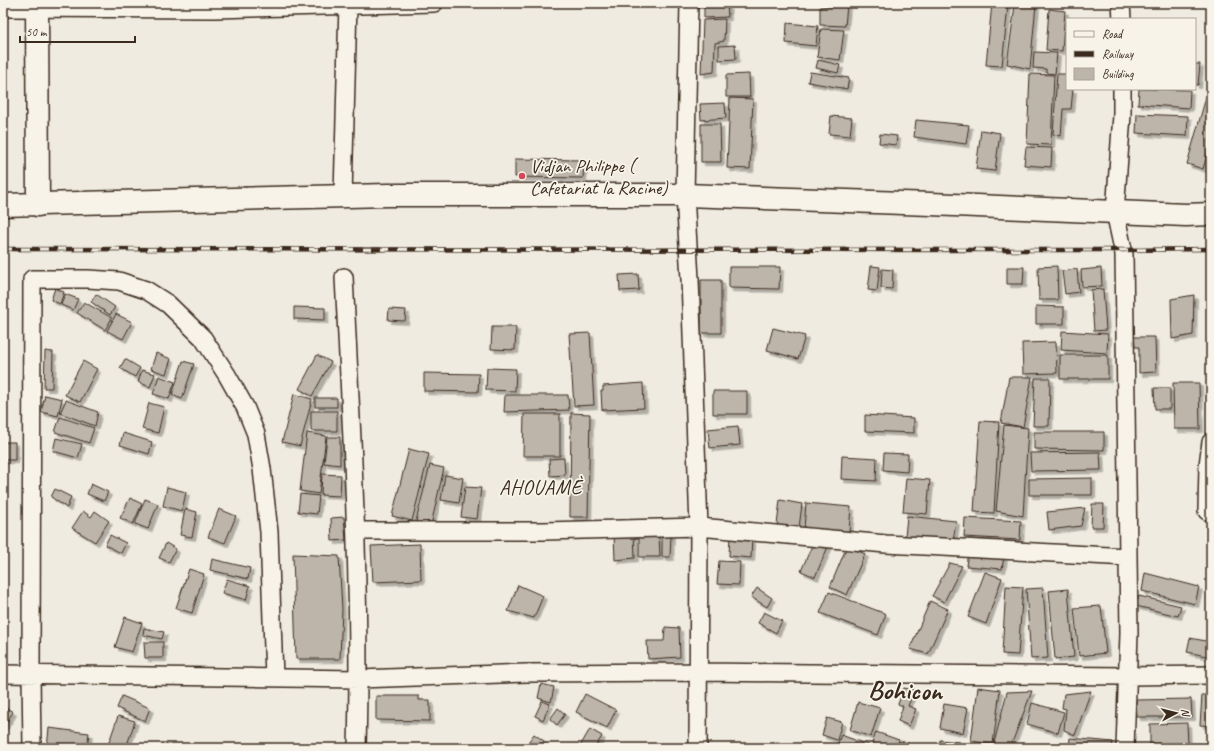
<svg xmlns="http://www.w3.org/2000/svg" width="1214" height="751" font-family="Caveat,sans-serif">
	<defs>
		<filter id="shadow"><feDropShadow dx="3.5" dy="3.5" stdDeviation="0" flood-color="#0004"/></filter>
	</defs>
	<rect width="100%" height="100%" fill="#efebe0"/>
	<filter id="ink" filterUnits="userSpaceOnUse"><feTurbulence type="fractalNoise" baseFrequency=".025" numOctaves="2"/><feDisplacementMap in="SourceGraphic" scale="8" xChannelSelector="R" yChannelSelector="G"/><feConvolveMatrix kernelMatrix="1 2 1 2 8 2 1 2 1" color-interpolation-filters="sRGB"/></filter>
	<g filter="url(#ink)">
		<path fill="#bdb5aa" stroke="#3b2a1e" filter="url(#shadow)" d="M704,3h23l1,14 -24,1z
			M992,3l16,2 -6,61 -16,-1z
			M1036,4l-6,65 -23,-5 8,-59z
			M847,5l-2,21 -25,-1v-18z
			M1049,9l16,2 -3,40 -16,-1z
			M725,19l-1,22 -9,2 -1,29 -13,2 2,-54z
			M787,23l31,3 -2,20 -30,-3z
			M821,29l23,1 -4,30 -23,-3z
			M735,45l1,14 -17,1v-14z
			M1034,52l23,1 -2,21 -9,-1v-4l-13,-1z
			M818,60l22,5 -2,8 -22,-5z
			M1195,64h5l-2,21h-3z
			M810,72l39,6 -2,11 -39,-7z
			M749,74l1,23h-24v-22z
			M1030,74l24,1 -3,70 -24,-1z
			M1057,74h10v15h6l-2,20h-8l-2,27 -8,-1z
			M1210,83l1,58 -8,28 -16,-5z
			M1139,89l51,1 -1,18 -51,-4z
			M730,98l23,1 -3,70 -23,-1z
			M725,103l1,15 -25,2 -1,-16z
			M1137,114l51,2 -1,20 -51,-3z
			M831,116l21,2 -2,18 -21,-2z
			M916,120l53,5 -3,19 -52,-7z
			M701,124h19l1,38h-20z
			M981,130l19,3 -5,38 -19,-2z
			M880,134l17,2 -1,9 -17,-2z
			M1026,147l26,1 -1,19 -27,-2z
			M515,159l69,1 -1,18 -68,-1z
			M871,266l9,1 -3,24 -9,-1z
			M1057,266l1,34h-19l-1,-33z
			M729,267h51l-1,22 -50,-1z
			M1007,267h17l-1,17h-16z
			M1101,268l1,18 -20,1 -1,-17z
			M882,269l11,1 -1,19 -11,-1z
			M1077,269l2,23 -14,2 -3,-23z
			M638,274l1,16 -19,1 -1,-16z
			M701,280h20v53h-20z
			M55,288l9,4 -4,12 -9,-4z
			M1103,289l3,41 -12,1 -3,-41z
			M65,294l13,5 -5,11 -12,-5z
			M96,294l19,13 -5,8 -19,-13z
			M1194,295l-1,40 -21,4 -1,-40z
			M84,302l28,16 -7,12 -28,-17z
			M1036,306l28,1v17h-28z
			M294,307l31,1v12l-31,-1z
			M389,309l17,1 -1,11 -17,-1z
			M116,314l16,8 -9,17 -16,-8z
			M492,327h24l-1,23 -24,-1z
			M773,328l32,8 -7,23 -31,-9z
			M1062,331l46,3 -1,19 -46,-3z
			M590,333l4,72 -20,1 -5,-72z
			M1134,337h21l1,35 -17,1v-26h-4z
			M1056,342l1,31 -34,1 -1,-31z
			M45,351l8,1 -1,36h-8z
			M156,353l15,6 -5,15 -15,-5z
			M317,355l14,7 -19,34 -13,-7z
			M1060,355h48v24h-48z
			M125,359l15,9 -5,9 -15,-9z
			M83,361l14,8 -17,33 -15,-7z
			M183,361l11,3 -12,35 -10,-4z
			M487,368l29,1 -1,22 -29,-1z
			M142,370l13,4 -5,13 -12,-5z
			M424,373l55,1 -1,18 -54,-1z
			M159,376l16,6 -6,17 -16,-5z
			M1009,377h23l-9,50 -22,-4z
			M1035,378h15l-1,48h-16z
			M643,383l1,25 -42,2 -1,-19h2v-5z
			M1173,383h26l1,46h-26z
			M1154,388h16v21h-15z
			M713,391h34v23h-34z
			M294,394l18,5 -12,47 -18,-4z
			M45,395l17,4 -4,17 -17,-4z
			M505,395h63l1,15 -65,2z
			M315,398h22v9h-22z
			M66,400l32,12 -3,14 -35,-13z
			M149,403l15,4 -6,26 -16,-4z
			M311,411h26v20h-26z
			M571,413l19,1 -2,103h-18z
			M524,414h36v42h-37z
			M865,415l49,3v15l-49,-2z
			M60,417l34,11 -5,15 -34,-11z
			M980,421l19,1 -5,91 -20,-1z
			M1004,425l24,3 -5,88 -27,-5z
			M738,426l2,19 -30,3 -2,-19z
			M1034,432h70v18l-70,-1z
			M123,433l29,9 -3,12 -29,-9z
			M307,433l19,3 -7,58 -19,-3z
			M327,437h13v28l-16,-2z
			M56,438l26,6 -4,14 -25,-7z
			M3,442h12v18h-12z
			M409,449l20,5 -17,67 -20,-5z
			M1100,452l1,18 -70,1 -1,-18z
			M884,453l24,1 -1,18 -24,-2z
			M842,456l35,2 -1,23 -35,-2z
			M564,458l1,17 -15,1 -1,-17z
			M430,465l14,3 -13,57 -15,-4z
			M322,474l19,1 -1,21 -19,-1z
			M445,475l18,3 -4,25 -18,-3z
			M906,478l24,2 -3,34 -24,-2z
			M1092,478v17h-63v-16z
			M91,484l17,8 -4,9 -17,-7z
			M167,487l19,5 -4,19 -19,-5z
			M465,487l16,1 -4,31 -16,-2z
			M55,489l16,8 -4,11 -16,-11z
			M300,494l19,2 -2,18 -19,-2z
			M130,498l12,6 -9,20 -13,-6z
			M145,499l13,5 -10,25 -13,-5z
			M780,500l22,4 -3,24 -22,-3z
			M806,503l45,4 -2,25 -45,-3z
			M1092,504h12l-1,23h-12z
			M1085,508l-4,18 -32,4 -2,-18z
			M185,509l12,3 -5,25 -12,-2z
			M219,509l17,7 -11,27 -17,-6z
			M83,511l8,6 4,-6 14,10 -14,21 -23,-14z
			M907,516l49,5 -3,21 -48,-5z
			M344,517l2,23 -14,1 -1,-23z
			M965,518l56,3 -1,19 -56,-3z
			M634,534l1,24 -20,2 -1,-25z
			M662,534h9l-1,23h-8z
			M730,534l22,2 -1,22 -22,-2z
			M110,535l16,8 -5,10 -16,-8z
			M639,535h20l1,22h-21z
			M814,541l16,1 -15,35 -14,-6z
			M166,543l10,6 -7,13 -10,-4z
			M420,544l1,36 -48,2 -2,-36z
			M847,546l18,8 -18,41 -17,-8z
			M968,552l36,4 -2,13 -36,-3z
			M293,554l46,2 3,53 -2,50h-44z
			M212,559l38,9 -2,11 -38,-9z
			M719,561l21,1 -1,23 -22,-1z
			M950,563l12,3 -18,36 -12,-6z
			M189,569l15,5 -12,39 -16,-5z
			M985,572l17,6 -16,46 -18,-7z
			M1145,573l54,14 -4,17 -53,-13z
			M227,579l23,7 -4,14 -24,-7z
			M518,585l25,11 -9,22 -26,-7z
			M1006,586l17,1 -5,68 -16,-1z
			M757,588l15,10 -5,9 -16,-10z
			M1043,588l5,70 -17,1 -5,-70z
			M1068,589l6,68 -19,2 -6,-68z
			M829,592l57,22 -8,21 -58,-22z
			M1139,596l42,10 -3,10 -42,-10z
			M930,601l18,8 -20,45 -18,-5z
			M1101,606l5,47 -27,3 -5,-48z
			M764,612l18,9 -6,12 -18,-10z
			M125,617l17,6 -10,29 -17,-5z
			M665,627l14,1 1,29 -32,2 -1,-18h17z
			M144,628l20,4 -2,7 -19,-4z
			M1190,638l21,4v15l-24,-5z
			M144,642h19v16h-18z
			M541,684l13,3 -3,15 -13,-4z
			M978,687l22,3 -7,54 -22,-3z
			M904,688l10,2 -6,16 8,3 -7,17 -11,-5 5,-15 -5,-2z
			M1032,691l-22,57 -17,-1 14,-55z
			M1091,691l-16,44 -11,-5 2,-21 -4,-1 2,-14z
			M585,694l31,16 -9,18 -31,-16z
			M1202,695h9v31l-11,-1z
			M122,696l28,12 -5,13 -28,-13z
			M376,696h43v4h11v21l-54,-1z
			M1191,699l1,18h-55l-1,-17z
			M542,701l8,3 -7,16 -8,-4z
			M858,702l22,6 -9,29 -21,-7z
			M1032,703l32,9 -6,21 -31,-9z
			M944,704l24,4 -5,25 -23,-5z
			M3,706l10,6 -10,16z
			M558,708l7,6 -8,11 -7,-6z
			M118,716l17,5 -9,27h-19z
			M827,718l15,4 -5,18 -15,-5z
			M1187,723l1,21h-38v-20z
			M49,728l40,5 -2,15h-40z
			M590,729l12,7 -7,12h-16z
			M876,732l23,8 -3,8h-13l-11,-4z
			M534,734l10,7 -5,7h-15z
			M841,735l36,13h-41z
			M1070,738l43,4 -1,6h-43z
			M940,740l20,2 -1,6h-20z
			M900,741l8,2 -1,5h-9z"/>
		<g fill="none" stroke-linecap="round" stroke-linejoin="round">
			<defs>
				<path id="minor" d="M689,3l-4,192 5,84 9,248 -1,221
					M1121,3l1,16
					M3,8l211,1 220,-6
					M1122,89v26l-7,97 9,42 5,379 -4,115
					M343,196l5,-193
					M344,277c8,157 17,314 13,471
					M1207,511l1,-46 3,-23
					M356,531h188l155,-4 187,17 242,13
					M3,674l356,5 168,-6 172,-1 428,4 84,-1
					M32,748l-1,-74 1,-395h56l31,2 27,9 22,14 35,34 24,37 18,32 11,27 6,35 7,63 5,146"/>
				<path id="secondary" d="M37,3l1,202"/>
				<path id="trunk" d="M3,205l385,-10h297l246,9 255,11 25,-1"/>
			</defs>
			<use href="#minor" stroke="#3b2a1e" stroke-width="20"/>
			<use href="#secondary" stroke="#3b2a1e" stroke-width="25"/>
			<use href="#trunk" stroke="#3b2a1e" stroke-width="25"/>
			<use href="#minor" stroke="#f7f3e8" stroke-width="17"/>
			<use href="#secondary" stroke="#f7f3e8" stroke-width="22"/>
			<use href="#trunk" stroke="#f7f3e8" stroke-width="22"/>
			<defs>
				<path id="rail" d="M3,249l1120,1 88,-1"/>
			</defs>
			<use href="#rail" stroke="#3b2a1e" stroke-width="4.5"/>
			<use href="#rail" stroke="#f7f3e8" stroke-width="3" stroke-dasharray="9" stroke-linecap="butt"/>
		</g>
	</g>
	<circle fill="#d1495b" stroke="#f7f3e8" stroke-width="1.5" cx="522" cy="176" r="4"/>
	<g text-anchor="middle" stroke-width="3.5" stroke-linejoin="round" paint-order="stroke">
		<g font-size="19" fill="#3b2a1e" stroke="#f7f3e8" text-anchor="start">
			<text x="530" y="172">Vidjan Philippe (<tspan x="530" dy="22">Cafetariat la Racine)</tspan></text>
		</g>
		<g font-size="20" letter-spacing="1" fill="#3b2a1e" stroke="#f7f3e8">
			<text x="541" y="494">AHOUAMÈ</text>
		</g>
		<g font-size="27" font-weight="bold" fill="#3b2a1e" stroke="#f7f3e8">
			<text x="905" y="699">Bohicon</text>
		</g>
	</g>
	<rect width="1214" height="751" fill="none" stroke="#f7f3e8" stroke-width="16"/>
	<rect x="8" y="8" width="1198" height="735" fill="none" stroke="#3b2a1e" stroke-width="1.5" filter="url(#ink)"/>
	<rect x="1066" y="18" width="130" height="72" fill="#f7f3e8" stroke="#aca397"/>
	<rect x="1074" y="31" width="20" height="6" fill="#f7f3e8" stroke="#aca397"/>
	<text x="1102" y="38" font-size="12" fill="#3b2a1e">Road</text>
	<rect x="1074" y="51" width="20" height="6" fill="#3b2a1e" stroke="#aca397"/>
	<text x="1102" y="58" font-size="12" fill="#3b2a1e">Railway</text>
	<rect x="1074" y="68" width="20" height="12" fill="#bdb5aa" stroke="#aca397"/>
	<text x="1102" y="78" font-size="12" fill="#3b2a1e">Building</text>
	<g transform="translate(1176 713) rotate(83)" stroke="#f7f3e8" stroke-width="3" paint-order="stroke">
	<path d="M0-3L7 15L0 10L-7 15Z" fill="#3b2a1e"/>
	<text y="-6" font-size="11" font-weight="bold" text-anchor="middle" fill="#3b2a1e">N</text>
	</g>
	<path d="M20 36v6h115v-6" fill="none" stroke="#3b2a1e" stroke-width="2"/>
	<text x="26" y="36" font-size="12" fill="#3b2a1e" stroke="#f7f3e8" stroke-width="3" paint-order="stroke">50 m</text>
</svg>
